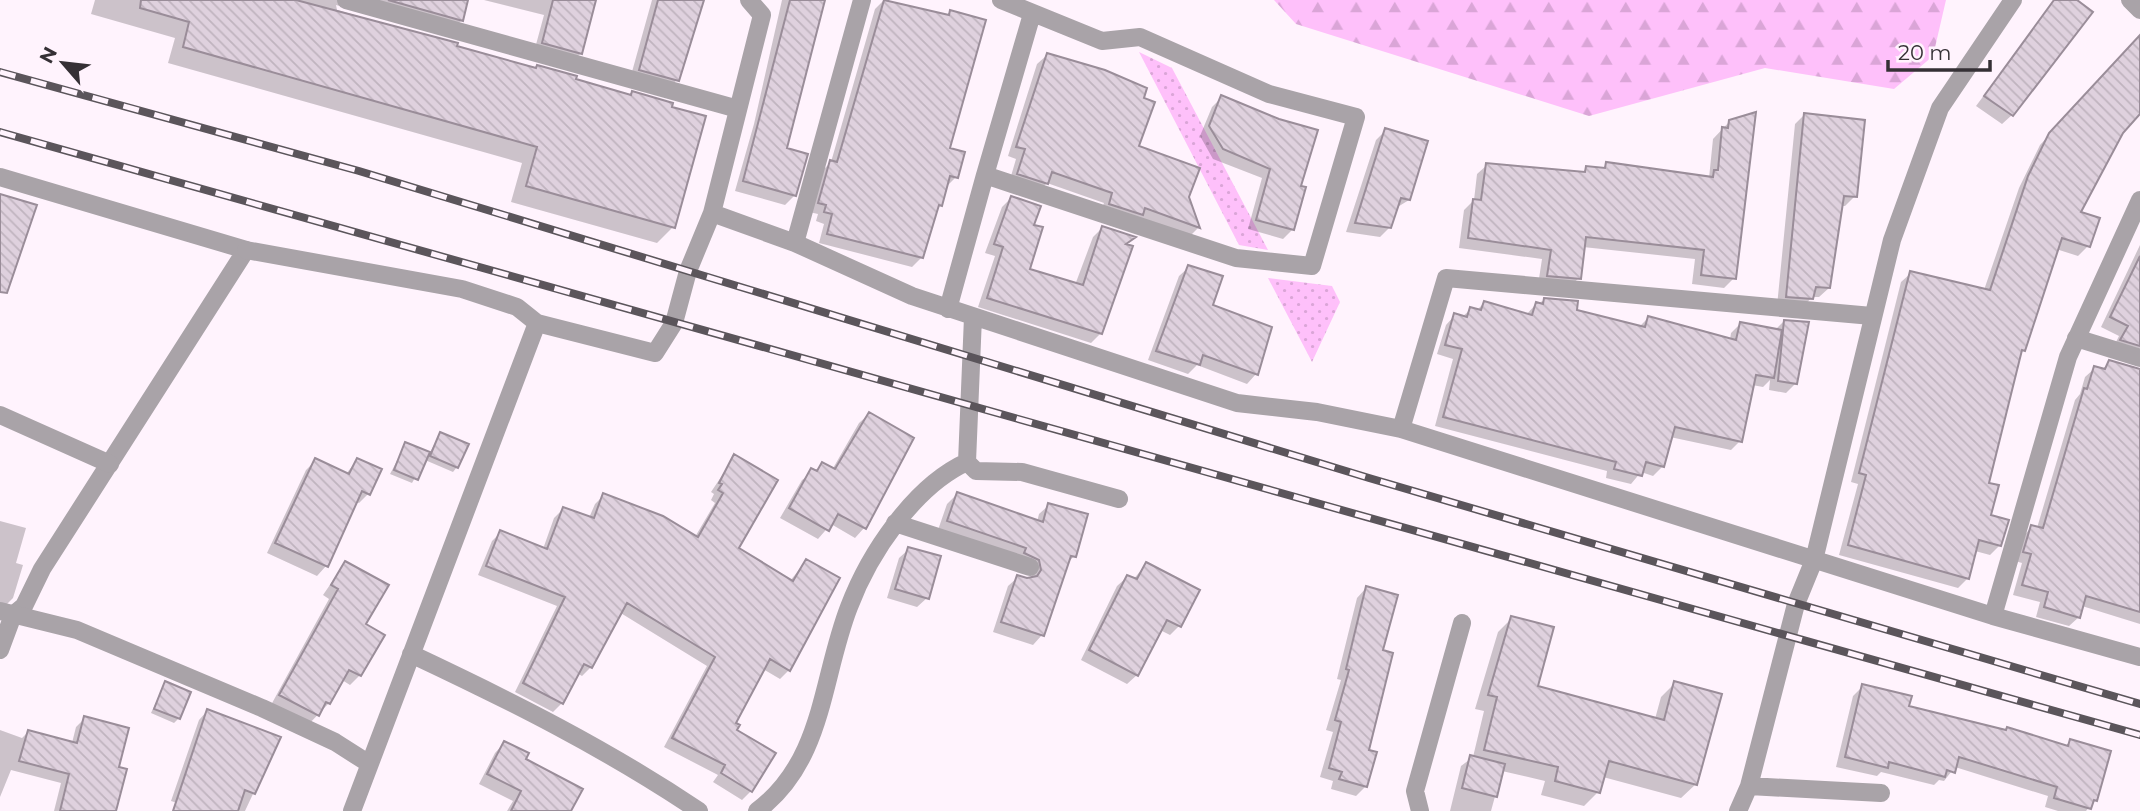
<svg xmlns="http://www.w3.org/2000/svg" width="2140" height="811" font-family="Montserrat,sans-serif">
	<defs>
		<pattern id="green-dots" width="8" height="8" patternUnits="userSpaceOnUse" patternTransform="scale(1.75)"><rect width="8" height="8" fill="#fec0fa"/><path d="M2 2h.1M6 6h.1" fill="none" stroke="#daa5d7" stroke-width="1.8" stroke-linecap="round"/></pattern>
		<pattern id="forest-firs" width="22" height="20" patternUnits="userSpaceOnUse" patternTransform="scale(1.75)"><rect width="22" height="20" fill="#fec0fa"/><path d="M5 1l3.5 6h-7zM16 11l3.5 6h-7z" fill="#daa5d7"/></pattern>
		<pattern id="building-back-hatch" width="6" height="6" patternUnits="userSpaceOnUse" patternTransform="scale(1.75)"><rect width="6" height="6" fill="#dfd1de"/><path d="M-1 5l2 2M0 0l6 6M5-1l2 2" fill="none" stroke="#c0b4bf"/></pattern>
	</defs>
	<rect width="100%" height="100%" fill="#fff3fd"/>
	<path fill="url(#green-dots)" d="M1139,52l33,16 96,182 -29,-5z
		M1268,278l64,8 8,16 -28,60z"/>
	<path fill="url(#forest-firs)" d="M1274,0h672l-13,56 -39,33 -129,-21 -176,48 -293,-92z"/>
	<path fill="#0003" d="M95,0h372l-5,20 -16,16 -110,-31 1,5 119,34 -1,3 119,30 99,150 -16,16 -146,-41 11,-39 -354,-100 7,-25 -84,-24z
		M484,0h110l-13,53 -10,10 -37,-11 10,-37z
		M652,0h50l-25,80 -10,9 -37,-10z
		M782,0h41l-38,149 9,47 -9,9 -50,-14 19,-67z
		M884,0l62,16 5,-4 -3,137 8,28 -9,9 -7,19 -5,5 -14,48 -9,9 -93,-24 5,-19 -8,-3 2,-7 -9,-2 12,-40 10,-10 44,-153z
		M2055,0h19l-62,115 -10,9 -26,-18z
		M2140,42v70l-19,20 -43,81 10,33 -10,10 -22,-7 -36,105 -33,130 2,33 11,28 -10,10 -15,-4 -7,27 -10,10 -119,-33 19,-71 -7,-2 50,-200 10,-9 73,17 35,-102 21,-43 88,-96z
		M1047,55l95,44 -6,48 51,50 11,31 -9,9 -89,-24 4,-10 -57,-20 -10,10 -28,-10 7,-24 -8,-3 29,-92z
		M1222,97l77,90 -6,42 -10,10 -35,-10 14,-51 -49,-19 -13,-23 12,-29z
		M1804,115l51,81 -10,10h-4l-12,82 -10,9h-7l-10,11 -25,-2 18,-182z
		M1730,121l4,157 -10,10 -32,-4 3,-25 -112,-12 -4,31 -10,9 -31,-2 4,-26 -83,-11 5,-38 10,-10 3,-26 10,-9 94,9 6,-6 14,2 6,-6 102,14 4,-39z
		M1386,130l23,70 -13,8 -6,19 -10,10 -34,-5 30,-92z
		M1011,198l21,28 -4,44 47,15 18,-48 9,-9 31,10 -8,7 -24,88 -10,10 -113,-36 17,-51 -10,-3 17,-46z
		M2140,245v120l-28,-15 7,-14 -18,-9z
		M1189,267l67,107 -9,10 -50,-19 -9,9 -40,-14 31,-84z
		M1545,300l93,28 10,-10 82,22 1,-7 9,-9 35,6 9,-9 12,62 -10,10 -17,-3 1,-10 -7,7 -11,-2 -12,56 -9,9 -61,-13 -7,29 -10,10 -12,-4 -10,12 -25,-6 1,-7 -172,-45 18,-67 -16,-5 9,-29 9,-10 7,2 9,-8 6,1 7,-7 42,12 10,-11z
		M2110,362l30,8v254l-58,-18 -3,11 -10,9 -33,-9 4,-15 -27,-7 9,-32 -7,-2 7,-24 10,-10 5,1 38,-128 5,-6 5,-17 10,-9 7,2z
		M869,414l12,84 -17,30 -9,10 -24,-14 -13,15 -38,-21 22,-38 21,-15 9,5 27,-47z
		M440,434l17,33 -4,5 -28,-12 -13,23 -22,-9 16,-30 23,10z
		M735,456l2,93 53,32 16,-20 -17,109 -9,9 -17,-10 -30,55 18,67 -9,9 -29,-18 5,-7 -54,-28 43,-81 -88,-54 -28,55 -9,9 -5,-3 -15,30 -9,9 -38,-20 42,-86 -79,-31 14,-34 9,-9 42,17 11,-31 9,-9 26,9 6,-14 9,-9 91,42 20,-34 -4,-3 3,-6 -3,-2z
		M316,460l30,14 11,-14 11,34 -9,9 -4,-1 -29,64 -9,10 -50,-23 39,-83z
		M957,494l80,28 2,-8 10,-9 25,51 -8,9 -24,70 -9,10 -40,-13 15,-46 10,-9 14,2v-5l-94,-44 9,-26z
		M0,521l26,7 -10,35 7,2 -10,33 -8,8 -5,-2z
		M909,549l18,49 -10,9 -30,-9 12,-40z
		M345,563l18,62 19,10 -22,40 -10,10 -8,-5 -13,23 -21,22 -37,-20 58,-106 -6,-4z
		M1146,564l33,62 -9,9 -10,-5 -23,45 -10,9 -46,-24 36,-74 10,-9 6,3z
		M1366,588l15,64 -4,55 3,1 -13,43 -1,35 -10,10 -25,-7 2,-8 -13,-4 13,-45 -7,-2 15,-50 -4,-1 20,-81z
		M1512,618l24,69 119,32 6,-22 14,-14 21,101 -15,14 -78,-21 -5,15 -14,14 -43,-11 4,-14 -43,-10 -11,40h-41l11,-45 12,-9 11,-46 -9,-2 23,-77z
		M165,683l14,35 -5,5 -23,-10z
		M1863,686l44,21 158,40 5,-6 25,59 -9,11h-28l-13,-4 3,-11 -93,-29 -11,14 -5,-1 -5,5 -53,-13 -4,4 -41,-9 17,-71z
		M207,711l72,27 -34,73h-43l-31,-10 28,-81z
		M85,718l32,50 -3,43h-60l7,-28 -50,-13 -11,27v-67l22,8 6,-6 44,11 4,-16z
		M504,743l19,17 47,51h-63l6,-10 -34,-17 16,-31z"/>
	<path fill="url(#building-back-hatch)" stroke="#9a8d99" stroke-width="2" d="M141,0h155l162,43 -1,3 79,22 1,-3 40,11 -1,3 55,16 1,-4 41,12 -1,4 34,9 -31,112 -149,-42 11,-39 -354,-100 6,-25 -49,-14z
		M388,0h80l-5,21z
		M553,0h43l-14,54 -40,-11z
		M658,0h46l-25,81 -40,-11z
		M790,0h35l-38,148 21,6 -12,42 -53,-15z
		M884,0l65,15 1,-5 36,10 -36,128 15,4 -7,26 -8,-2 -8,30 -3,-1 -16,53 -96,-24 5,-20 -8,-2 2,-7 -8,-2 12,-43 7,2z
		M2054,0h23l16,12 -80,104 -29,-20z
		M2140,35v79l-17,19 -42,79 19,6 -10,29 -28,-9 -37,113 -3,-1 -33,133 10,2 -8,30 18,5 -8,26 -22,-6 -10,39 -121,-34 18,-70 -7,-2 51,-202 80,19 38,-114 21,-43z
		M1047,53l58,17 42,18 -3,10 11,4 -16,44 61,22 -11,29 11,31 -55,-20 -2,7 -34,-11 3,-11 -60,-21 -4,12 -31,-10 8,-25 -9,-2z
		M1221,95l58,24 39,11 -17,56 5,1 -12,43 -38,-10 14,-51 -47,-20 -14,-23z
		M1756,112l-20,167 -35,-4 3,-25 -118,-13 -5,42 -34,-3 4,-26 -83,-12 5,-39 8,1 5,-37 99,9 1,-6 19,2 1,-6 107,15 1,-7h4l4,-43 6,1 1,-8z
		M1804,113l61,7 -8,77 -13,-1 -14,92 -14,-1 -3,12 -27,-2z
		M1385,128l43,13 -18,59 -9,-2 -10,30 -36,-5z
		M0,194l37,11 -30,88 -7,-1z
		M1011,196l30,10 -7,19 9,2 -13,42 53,16 19,-59 34,11 -10,7 7,2 -31,88 -115,-36 16,-51 -9,-3z
		M2140,256v90l-20,-6 8,-14 -18,-9z
		M1188,265l35,11 -10,29 59,22 -14,48 -55,-20 -3,10 -44,-14z
		M1544,298l34,3 -1,9 68,17 3,-11 88,24 4,-18 42,8 -8,48 -18,-3 -14,67 -67,-15 -11,40 -18,-5 -4,14 -28,-7 2,-7 -173,-45 19,-68 -17,-4 9,-32 13,4 3,-10 11,3 3,-9 48,14 4,-13 7,2z
		M1784,320l25,2 -12,62 -19,-3z
		M2109,360l31,9v243l-54,-16 -6,22 -36,-11 4,-15 -26,-7 9,-31 -8,-2 8,-27 12,3 41,-140 3,1 7,-23 11,3z
		M869,412l45,26 -48,91 -28,-15 -9,17 -40,-23 22,-40 6,3 5,-9 13,7z
		M440,432l29,12 -11,24 -28,-12z
		M405,442l25,10 -12,28 -24,-10z
		M734,454l44,26 -39,68 54,33 13,-22 34,19 -50,93 -20,-12 -34,64 4,2 -3,5 39,23 -24,39 -31,-19 4,-8 -53,-27 43,-81 -88,-54 -35,65 -8,-4 -21,40 -40,-21 42,-86 -79,-31 14,-36 47,19 16,-42 31,11 9,-25 60,23 35,21 25,-44 -5,-3 4,-6 -3,-1z
		M315,458l34,16 8,-16 25,11 -12,26 -8,-4 -34,76 -53,-24z
		M957,492l86,30 5,-19 40,11 -12,43 -5,-1 -27,80 -43,-14 16,-47 10,3 10,-2 4,-6 -2,-10 -15,-7 2,-5 -79,-27z
		M908,547l33,9 -12,43 -34,-10z
		M345,561l44,24 -23,39 19,11 -24,41 -12,-6 -19,34 -4,-2 -7,14 -40,-21 59,-106 -7,-4z
		M1146,562l54,28 -19,37 -14,-7 -29,56 -49,-26 38,-75 10,4z
		M1366,586l32,9 -15,55 10,3 -24,97 8,2 -10,35 -28,-8 3,-7 -13,-4 12,-46 -6,-2 14,-50 -3,-1z
		M1511,616l43,11 -16,59 126,34 10,-39 48,13 -25,91 -88,-24 -9,32 -45,-12 3,-14 -74,-17 13,-53 -9,-2z
		M165,681l26,11 -11,27 -26,-10z
		M1862,684l50,12 -3,10 97,24 1,-3 61,19 2,-7 41,12 -14,50 -3,-1 -3,9 -37,-11 3,-11 -98,-30 -4,16 -8,-3 -2,7 -56,-15 -1,6 -43,-11z
		M207,709l74,28 -26,57 -10,-4 -7,21h-65z
		M84,716l45,12 -10,39 8,2 -11,42h-56l9,-37 -50,-13 9,-31 49,13z
		M504,741l25,12 -3,6 57,30 -12,22h-60l10,-20 -34,-17z
		M1470,755l35,9 -8,33 -35,-9z"/>
	<g fill="none" stroke-linecap="round" stroke-linejoin="round">
		<path stroke="#a9a3a8" stroke-width="18" d="M0,177l246,73 -204,319 -18,37 -11,9"/>
		<path stroke="#a9a3a8" stroke-width="18" d="M346,0l392,109
			M2130,0l10,10
			M985,175l47,-161
			M712,213l83,30 117,53 325,107 80,9 84,17 592,187 147,41
			M795,243l67,-243
			M246,250l216,39 55,18 20,16
			M948,309l37,-134 251,83 76,8 44,-149 -87,-23 -129,-57 -38,4 -101,-41
			M973,317l-6,145 9,9 46,1 97,27
			M2076,338l64,20
			M0,415l110,49
			M1401,429l45,-151 426,38
			M895,523l135,44
			M0,611l77,19 185,78 73,34 33,21
			M1993,616l75,-259 72,-157
			M0,650l13,-35
			M411,654c100,47 196,95 288,157
			M1749,786l132,7
			M352,811l185,-488 118,30 19,-30 14,-52 24,-58 50,-198 -13,-15
			M757,811c67,-50 64,-132 92,-204 20,-53 65,-121 118,-145
			M1420,811l-5,-20 47,-168
			M1738,811l11,-25 47,-182 18,-44 78,-320 48,-132 73,-108"/>
		<defs>
			<path id="rail" d="M0,72l359,99 1010,307 771,226
				M0,132l2140,603"/>
		</defs>
		<use href="#rail" stroke="#5b555b" stroke-width="8"/>
		<use href="#rail" stroke="#fff3fd" stroke-width="5" stroke-dasharray="16" stroke-linecap="butt"/>
	</g>
	<g transform="translate(63 63) rotate(298)" stroke="#fff3fd" stroke-width="5" paint-order="stroke">
	<path d="M0-5L12 26L0 18L-12 26Z" fill="#353035"/>
	<text y="-10" font-size="19" font-weight="bold" text-anchor="middle" fill="#353035">N</text>
	</g>
	<path d="M1888 60v10h102v-10" fill="none" stroke="#353035" stroke-width="3.5"/>
	<text x="1898" y="60" font-size="21" fill="#353035" stroke="#fff3fd" stroke-width="5" paint-order="stroke">20 m</text>
</svg>
